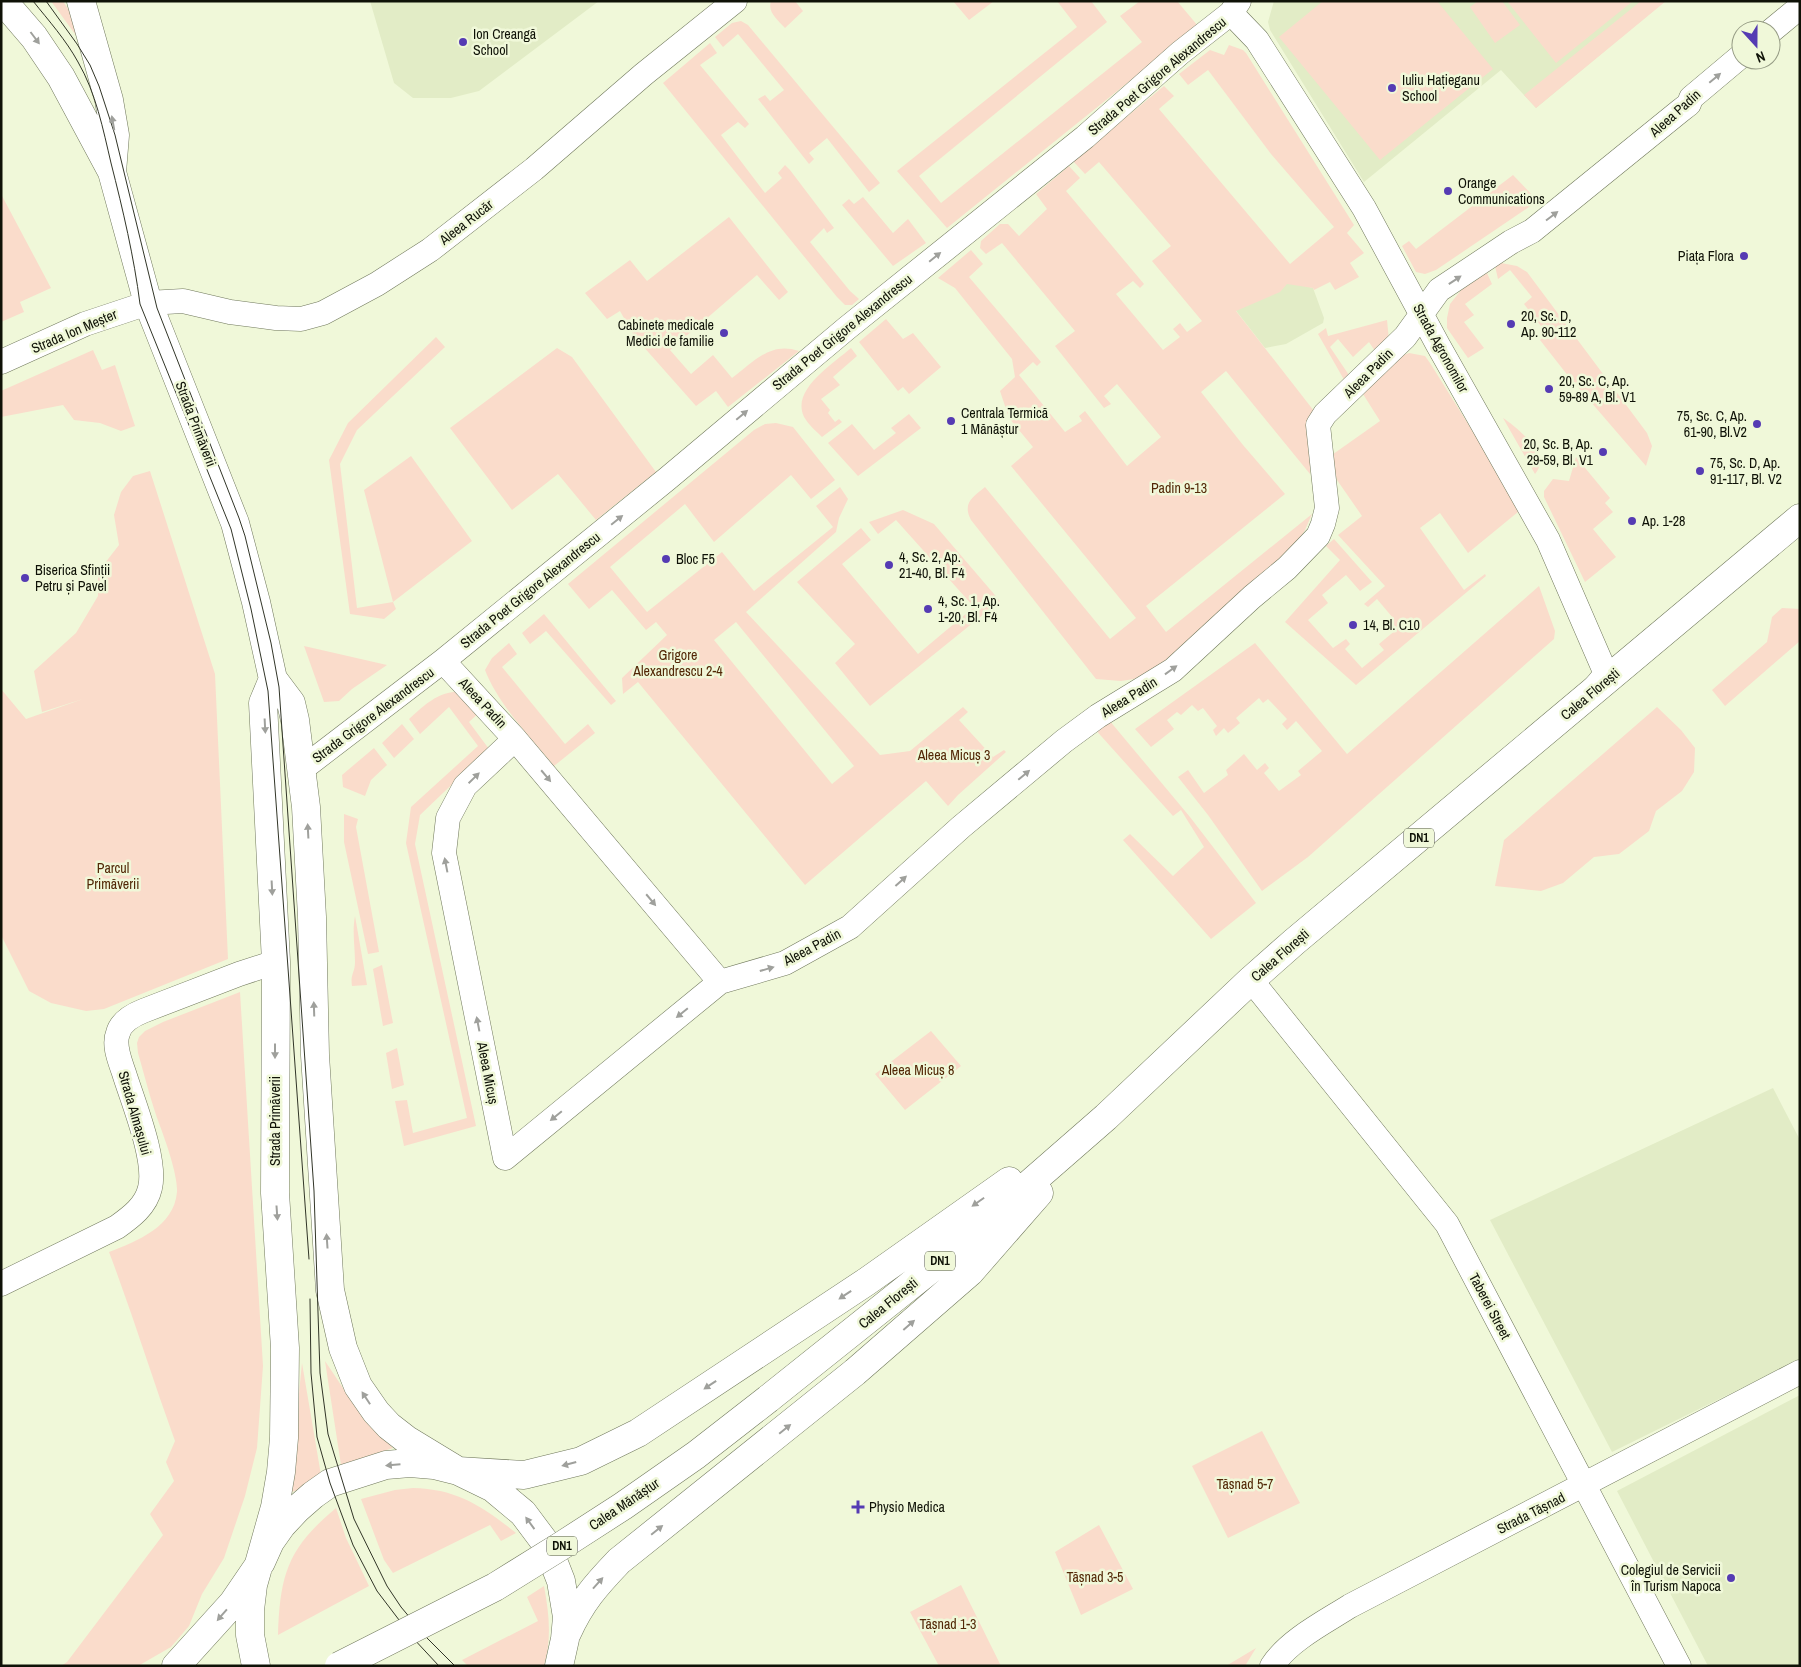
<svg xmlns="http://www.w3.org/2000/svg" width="1801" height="1667" font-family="'Archivo Narrow',sans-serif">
	<rect width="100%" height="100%" fill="#f0f8d9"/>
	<path fill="#e2ecc6" d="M370,1h229l-120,90 -28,7h-38l-19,-15z
		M1274,1h391l-129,107 -35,-38 -137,112 -94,-152 -2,-8z
		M1196,259l117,29 11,30 -1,5 -37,21 -21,4z
		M1773,1088l27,52v219l-188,93 -122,-232z
		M1800,1395v271h-92l-91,-175z"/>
	<path fill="#fadccb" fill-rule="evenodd" d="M51,1h12l18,29 -1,11z
		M771,1h24l8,10 -18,17c-7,-8 -18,-16 -14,-27z
		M953,1h41l-25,19z
		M1057,1h34l16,21 -188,154 22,27 201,-161 -22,-26 20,-15h37l21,25 -251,202 -50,-57 180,-144z
		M1323,1h114l56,68 -113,91 -101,-123z
		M1478,1h24l18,24 -25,18 -25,-36z
		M1507,1h126l-77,62z
		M1641,1h25l-130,107 -12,-13z
		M741,21l7,4 132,158 -11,9 -42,-54 -18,15 5,6 -5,5 -51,-65 7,-4 5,6 14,-11 -46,-56 -15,13 -8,-10 17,-14z
		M710,43l7,10 -17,12 49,59 -4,4 -7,-6 -17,13 44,58 17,-15 -4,-5 7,-8 5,5 44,58 -7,5 -3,-5 -14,14 40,49 9,8 -7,6h-7l-8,-8 -174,-214z
		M1229,45l14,5 3,3 108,172 -7,8 17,20 -14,10 9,14 -24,13 -5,-8 -16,8 -1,-2 -26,-4 -7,8 -44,19 78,100 -4,63 -84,-103 -25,21 42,53 42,49 -139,112 20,26 146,-118 -7,16 -10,17 -129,115 -32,17 -13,2 -25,-2 -125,-159c-9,-17 2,-23 14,-33l125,152 26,-21 -125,-152 22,-19 -24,-29 -9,-27 15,-14 -3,-18 -57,-71 -17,-10 33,-28 12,14 -14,13 72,85 -4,4 -4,-4 -14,13 46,57 17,-11 -3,-5 6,-5 42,55 34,-29 -44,-53 -13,12 7,8 -7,4 -49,-62 20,-15 -73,-88 -16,11 -6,-6 1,-7 19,-17h8l11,12 28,-27 -11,-15 33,-28 11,12 -14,13 78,93 -4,4 -7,-7 -17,13 47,56 17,-13 -7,-8 7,-6 7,9 15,-11 -50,-60 19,-15 -72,-84 -14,12 -12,-13 91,-75 10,10 -15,13 131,155 44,-37 -63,-73 -63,-84 -20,15 -9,-11 31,-24 14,5z
		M1513,175l25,26 -102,69 -11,4 -9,-2 -14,-26 7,-5 7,8z
		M1,194l50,94 -31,14 4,10 -23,10z
		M863,197l30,36 15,-14 18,24 -33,23 -51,-61 7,-6 5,5z
		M729,217l59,75 -9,8 -22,-25 -87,75 21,24 22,-19 19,23c22,-16 38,-37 67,-27l-71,56 -12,-16 -20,15 -62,-70 -14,-25 -13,8 -22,-26 45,-33 17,21z
		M1501,263l16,3 10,6 120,161 5,13 -6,20 -81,-94 -25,-32 7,-6 -23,-30 8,-7 -22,-27 -12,9 -3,-13z
		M1487,273l5,11 -27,20 9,11 -10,7 20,26 -16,10 -21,-30v-10l3,-14 12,-15z
		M886,319l17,20 10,-6 28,34 -32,27 -6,-7 -5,4 -39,-49z
		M1387,320l2,20 -12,14 -8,-12 -16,15 -15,-18 -8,8 23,34 -6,4 -29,-51 8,-6 2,8z
		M436,337l9,10 -88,83 -17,34 17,144 36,-6 -29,-112 47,-34 61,85 -79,61 3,7 -12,10 -34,-5 -21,-154 19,-37z
		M557,348l15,9 84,115 -60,48 -38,-46 -46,36 -62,-82z
		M851,348l6,8 -24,21 7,8 -19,14 9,11 -2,3 7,9 4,-3 3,3 -20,15c-5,-5 -12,-11 -16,-17 -19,-28 27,-56 45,-72z
		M93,350l9,20 13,-5 20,61 -14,5 -21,-8 -26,-3 -11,-15 -62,12v-26z
		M1409,353l16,3 5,7 80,128 8,21 -50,41 -28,-40 -20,15 44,62 21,-16 1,2 -130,109 -71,-63 55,-62 -14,-14 8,-7 38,43 -12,9 -14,-16 -24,20 6,8 -20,17 25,28 13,-9 4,5 -5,5 17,19 22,-18 -5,-6 18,-15 -6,-8 2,-3 -16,-19 -9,8 -4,-3 21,-18 -47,-51 24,-19 -25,-36 -8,-23 51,-36 -17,-27 36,-37z
		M909,414l12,14 -63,48 -30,-33 24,-19 22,26 22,-17 -5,-5z
		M1503,418c14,9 49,38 32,56z
		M776,423l17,4 42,53 -24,19 -20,-24 -77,67 -29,-38 -75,63 37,45 75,-60 32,39 79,-64 -17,-21 24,-19 8,12 -9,19 -3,14 -90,80 134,143 30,-4 53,-44 5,5 -9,8 34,37 11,-7 2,2 -48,43 -10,11 -22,-25 -121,104 -167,-203 -15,12 -1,-16 45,-43 -11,-13 -10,8 -34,-40 -23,19 -21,-25 186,-154 11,-6zM736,622l118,144 -22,18 -118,-144z
		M1576,457l34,41 -5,5 8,9 -20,17 23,28 -31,25 -41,-85v-6l9,-12 16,2z
		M150,471l65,203 13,285 -124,50 -18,2 -35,-8 -22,-12 -28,-56v-246l25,30 57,-20 -41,13 -8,-41 42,-38 22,-37v-24l21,-27 -5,-30 7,-23 12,-16z
		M903,510l31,14 66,77 -130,105 -35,-43 20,-19 -58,-62 64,-54 10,12 -29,24 76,90 56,-47 -78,-87 -18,14 -9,-12z
		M1539,586l16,45 -1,8 -246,218 -46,34 -54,-76 -30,-38 10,-7 16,23 24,-18 -2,-5 18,-16 13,16 8,-7 4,5 -5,5 15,18 22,-16 -3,-4 24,-20 -26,-30 -9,9 -5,-6 5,-5 -19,-20 -5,4 -4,-5 -23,20 4,5 -12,10 -4,-5 -8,8 -3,-6 4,-4 -14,-18 -5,3 -6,-6 -11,10 -4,-3 -10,8 7,9 -23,18 -16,-18 120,-86 92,111z
		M1782,608l18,1v32l-75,65 -13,-16 55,-48 5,-25z
		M544,614l72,87 -5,4 -65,-74 -16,13 -8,-11z
		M509,643l8,11 -15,13 63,77 23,-20 7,9 -41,33c-23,-28 -56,-62 -69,-96l7,-12z
		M304,646l83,19 -35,24 -13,12 -15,1z
		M460,691l21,20 -12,11 20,27 -69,66 -5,29 61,282 -72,20 -9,-45 12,-1 6,33 54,-15 -61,-275 5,-36 67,-61 -29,-39 -29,27 -11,-15c17,-15 27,-26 51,-28z
		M1657,707l24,23 14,18 -1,24 -12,19 -26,20 -7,20 -30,23 -25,3 -31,26 -22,8 -46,-5 9,-46z
		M1109,720l81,97 66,86 -45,36 -88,-99 7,-6 43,42 31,-29 -23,-37 -8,6 -80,-89z
		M402,724l12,15 -20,19 -12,-15z
		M374,748l13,17 -16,15 -6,16 -22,-9 -1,-12z
		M344,814l14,5 -2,8 23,125 -11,2 -24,-112z
		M355,916l12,69 -15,1c-2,-12 3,-13 3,-24 0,-15 -3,-30 0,-46z
		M382,965l11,58 -10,3 -10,-57z
		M240,992l23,374 -6,82 -12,48 -21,62 -22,36 -13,32 -18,21 -33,19h-77l6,-4 96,-127 -13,-21 24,-33 -8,-19 9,-21c-23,-63 -42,-126 -66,-189 28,-11 65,-25 68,-60 1,-16 -11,-50 -17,-66 -9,-24 -15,-49 -22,-73l-1,-10 2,-6 6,-6 18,-9z
		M931,1031l30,35 -56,44 -30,-36z
		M397,1048l7,37 -12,4 -6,-36z
		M325,1361l40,60 28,27 -52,17z
		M302,1363l20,118 -33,12z
		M1262,1431l38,72 -72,35 -36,-72z
		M413,1488c44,1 69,18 103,45l-15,8 -11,-16 -97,48 -9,-13 -23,-61 34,-9z
		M336,1508l10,30 23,48 -91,49c2,-61 10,-87 58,-127z
		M1099,1525l34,64 -52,26 -26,-63z
		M961,1585l40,81h-62l-29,-54z
		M544,1586c5,27 8,52 0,80h-76l-6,-6 76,-39 -11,-24z
		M1256,1648l-11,18h-19z"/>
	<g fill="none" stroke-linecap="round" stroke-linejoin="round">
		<defs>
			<path id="minor" d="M1231,13l26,27 107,168 74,137 110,195 58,134 -15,18
				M1771,31l29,-24
				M1,362l84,-38 63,-21 35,-2 47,11 46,6 25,1 22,-6 54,-29 53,-34 104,-81 110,-95 91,-73
				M443,661l72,78 205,243
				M515,739l-50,47 -17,32 -4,35 61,305 215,-176 65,-19 65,-36 111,-100 103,-86 34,-25 75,-46 79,-73 35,-29 31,-32 5,-12 4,-16 -9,-83 7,-11 80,-77 34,-47 72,-48 21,-11 148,-120 9,-7 2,-6 50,-42
				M302,769l141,-108 224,-182 180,-151 238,-191 95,-84 51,-40 8,-12
				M1251,980l196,244 232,442
				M1,1284l116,-57c14,-10 29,-21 33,-39 7,-28 -17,-86 -26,-115 -4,-12 -11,-28 -6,-40 3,-11 15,-18 25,-22l96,-37 37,-12
				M1272,1666c17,-26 53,-44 78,-60l450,-234"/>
			<path id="major" d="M3,1l31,36 27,40 51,95 36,131 87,220 21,79 17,77 18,24 4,17 11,87 6,110 3,138 15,235 13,58 15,38 18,26 13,14 18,14 51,31 35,17 30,25 24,32 14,36 6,36 -2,22 -6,27
				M81,1l28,99 6,35 -3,37
				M768,1399l174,-139 164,-143 145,-137 43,-38 506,-424
				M567,1633c14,-31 29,-48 52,-72l236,-189 115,-100 69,-79
				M176,1666l57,-63 28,-41 9,-20 12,-17 15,-16 16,-14 17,-12 56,-18 24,-2 24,2 24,6 66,4 57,-14 57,-28 228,-151 143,-101
				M256,1666l-6,-31v-25l3,-25 22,-78 6,-35 3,-34 1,-90 -10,-155 1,-231 -13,-259 10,-24"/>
		</defs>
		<use href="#minor" stroke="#70785c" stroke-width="25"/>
		<use href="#major" stroke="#70785c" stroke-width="29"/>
		<use href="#minor" stroke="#fff" stroke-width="24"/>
		<use href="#major" stroke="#fff" stroke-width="28"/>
		<path stroke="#313527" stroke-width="1" d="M33,1c16,20 33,39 45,61 18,31 25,67 33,101 12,47 23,94 29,141l91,225 20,80 17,82 41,568
			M46,1l31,43 13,21 9,21 16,49 42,173 82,210 6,18 26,107 8,44 35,504 6,182 8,61 26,85 33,67 14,21 26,31 28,28
			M310,1299l1,74 6,64 13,46 23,62 24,46 35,46 27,29"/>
		<defs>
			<path id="major-bridge" d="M339,1666l156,-79 66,-41 62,-40 73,-51 72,-56"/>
		</defs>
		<use href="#major-bridge" stroke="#70785c" stroke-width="29" stroke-linecap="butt"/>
		<use href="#major-bridge" stroke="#fff" stroke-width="28"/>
	</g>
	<defs><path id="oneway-solid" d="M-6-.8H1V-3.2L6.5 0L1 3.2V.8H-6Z" transform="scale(1.25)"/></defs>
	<g fill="#9fa09c">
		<use href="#oneway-solid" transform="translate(35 38) rotate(53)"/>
		<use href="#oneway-solid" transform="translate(1715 78) rotate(-40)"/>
		<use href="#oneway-solid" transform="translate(113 123) rotate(-100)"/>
		<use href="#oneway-solid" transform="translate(1552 216) rotate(-37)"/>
		<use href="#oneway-solid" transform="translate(935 257) rotate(-39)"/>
		<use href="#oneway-solid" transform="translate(1455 280) rotate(-34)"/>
		<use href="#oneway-solid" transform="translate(742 415) rotate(-40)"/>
		<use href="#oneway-solid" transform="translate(617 520) rotate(-39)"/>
		<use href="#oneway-solid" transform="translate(1171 670) rotate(-36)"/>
		<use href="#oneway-solid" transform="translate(265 726) rotate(87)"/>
		<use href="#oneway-solid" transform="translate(1024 775) rotate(-40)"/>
		<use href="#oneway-solid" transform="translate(546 776) rotate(50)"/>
		<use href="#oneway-solid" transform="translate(474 778) rotate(-44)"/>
		<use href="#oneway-solid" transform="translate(308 831) rotate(-93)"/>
		<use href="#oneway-solid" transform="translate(446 865) rotate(-101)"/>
		<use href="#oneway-solid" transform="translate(901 881) rotate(-42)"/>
		<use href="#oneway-solid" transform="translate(272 888) rotate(87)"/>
		<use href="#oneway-solid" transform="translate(651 900) rotate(50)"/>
		<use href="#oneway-solid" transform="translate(767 969) rotate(-16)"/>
		<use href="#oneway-solid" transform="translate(314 1009) rotate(-92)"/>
		<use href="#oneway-solid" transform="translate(682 1013) rotate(141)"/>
		<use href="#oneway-solid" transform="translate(478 1024) rotate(-101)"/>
		<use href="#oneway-solid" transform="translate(275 1051) rotate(90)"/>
		<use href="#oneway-solid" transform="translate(556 1116) rotate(141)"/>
		<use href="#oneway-solid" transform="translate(978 1202) rotate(145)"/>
		<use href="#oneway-solid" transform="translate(277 1213) rotate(86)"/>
		<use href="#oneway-solid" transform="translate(327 1241) rotate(-94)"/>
		<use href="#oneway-solid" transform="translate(845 1295) rotate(146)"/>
		<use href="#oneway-solid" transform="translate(909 1325) rotate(-41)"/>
		<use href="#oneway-solid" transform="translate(710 1385) rotate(146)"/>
		<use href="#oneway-solid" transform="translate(366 1398) rotate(-123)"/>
		<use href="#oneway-solid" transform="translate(785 1429) rotate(-39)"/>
		<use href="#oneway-solid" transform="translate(569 1464) rotate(165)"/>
		<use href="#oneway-solid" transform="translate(393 1465) rotate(175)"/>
		<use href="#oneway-solid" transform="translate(530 1523) rotate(-126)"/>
		<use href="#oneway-solid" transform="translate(657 1530) rotate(-39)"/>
		<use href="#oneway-solid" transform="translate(598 1583) rotate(-48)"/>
		<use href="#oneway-solid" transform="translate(222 1615) rotate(131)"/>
	</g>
	<g fill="#553bb3" stroke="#f0f8d9" stroke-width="2">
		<circle cx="463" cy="42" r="5"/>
		<circle cx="1392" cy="88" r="5"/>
		<circle cx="1448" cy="191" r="5"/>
		<circle cx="1744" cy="256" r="5"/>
		<circle cx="1511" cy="324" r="5"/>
		<circle cx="724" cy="333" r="5"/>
		<circle cx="1549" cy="389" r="5"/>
		<circle cx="951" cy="421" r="5"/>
		<circle cx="1757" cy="424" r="5"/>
		<circle cx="1603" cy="452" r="5"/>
		<circle cx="1700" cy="471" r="5"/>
		<circle cx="1632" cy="521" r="5"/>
		<circle cx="666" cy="559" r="5"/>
		<circle cx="889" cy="565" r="5"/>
		<circle cx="25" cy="578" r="5"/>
		<circle cx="928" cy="609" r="5"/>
		<circle cx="1353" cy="625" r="5"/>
		<path d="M855.5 1499.5h5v5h5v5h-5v5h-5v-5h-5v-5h5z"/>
		<circle cx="1731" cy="1578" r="5"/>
	</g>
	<g text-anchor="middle" stroke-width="5" stroke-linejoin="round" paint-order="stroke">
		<g fill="#f0f8d9" stroke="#525746" stroke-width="1">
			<rect x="1404" y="828.5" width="30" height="19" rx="4"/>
			<rect x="925" y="1251.5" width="30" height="19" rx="4"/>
			<rect x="547" y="1536.5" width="30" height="19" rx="4"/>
		</g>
		<g font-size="12" font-weight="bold" fill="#0f1207">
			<text x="1419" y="842">DN1</text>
			<text x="940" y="1265">DN1</text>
			<text x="562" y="1550">DN1</text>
		</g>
		<g font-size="14" fill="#0f1207" stroke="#f0f8d9" text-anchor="start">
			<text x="473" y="39">Ion Creangă<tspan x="473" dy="16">School</tspan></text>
			<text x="1402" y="85">Iuliu Hațieganu<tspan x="1402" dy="16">School</tspan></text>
			<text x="1458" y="188">Orange<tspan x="1458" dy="16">Communications</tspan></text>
			<text x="1734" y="261" text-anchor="end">Piața Flora</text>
			<text x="1521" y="321">20, Sc. D,<tspan x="1521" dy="16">Ap. 90-112</tspan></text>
			<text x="714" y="330" text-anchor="end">Cabinete medicale<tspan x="714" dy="16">Medici de familie</tspan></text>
			<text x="1559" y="386">20, Sc. C, Ap.<tspan x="1559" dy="16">59-89 A, Bl. V1</tspan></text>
			<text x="961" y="418">Centrala Termică<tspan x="961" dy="16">1 Mănăștur</tspan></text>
			<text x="1747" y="421" text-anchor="end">75, Sc. C, Ap.<tspan x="1747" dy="16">61-90, Bl.V2</tspan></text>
			<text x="1593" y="449" text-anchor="end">20, Sc. B, Ap.<tspan x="1593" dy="16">29-59, Bl. V1</tspan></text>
			<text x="1710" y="468">75, Sc. D, Ap.<tspan x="1710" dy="16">91-117, Bl. V2</tspan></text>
			<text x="1642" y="526">Ap. 1-28</text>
			<text x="899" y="562">4, Sc. 2, Ap.<tspan x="899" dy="16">21-40, Bl. F4</tspan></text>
			<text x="676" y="564">Bloc F5</text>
			<text x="35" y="575">Biserica Sfinții<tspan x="35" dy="16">Petru și Pavel</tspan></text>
			<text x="938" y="606">4, Sc. 1, Ap.<tspan x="938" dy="16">1-20, Bl. F4</tspan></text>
			<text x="1363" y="630">14, Bl. C10</text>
			<text x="869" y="1512">Physio Medica</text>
			<text x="1721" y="1575" text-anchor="end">Colegiul de Servicii<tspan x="1721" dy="16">în Turism Napoca</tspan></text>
		</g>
		<g font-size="14" fill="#0f1207" stroke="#f0f8d9">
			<text transform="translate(1157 76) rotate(-40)" y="5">Strada Poet Grigore Alexandrescu</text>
			<text transform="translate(1675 113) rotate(-42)" y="5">Aleea Padin</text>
			<text transform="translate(466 222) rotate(-38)" y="5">Aleea Rucăr</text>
			<text transform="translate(74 331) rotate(-23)" y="5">Strada Ion Meșter</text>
			<text transform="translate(842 332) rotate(-39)" y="5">Strada Poet Grigore Alexandrescu</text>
			<text transform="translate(1441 348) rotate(61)" y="5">Strada Agronomilor</text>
			<text transform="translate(1368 373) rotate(-45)" y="5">Aleea Padin</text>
			<text transform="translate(196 424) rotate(69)" y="5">Strada Primăverii</text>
			<text transform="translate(530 590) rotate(-39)" y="5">Strada Poet Grigore Alexandrescu</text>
			<text transform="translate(1590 694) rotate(-40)" y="5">Calea Florești</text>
			<text transform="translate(1129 697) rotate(-32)" y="5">Aleea Padin</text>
			<text transform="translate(483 703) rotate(47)" y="5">Aleea Padin</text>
			<text transform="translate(373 715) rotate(-37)" y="5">Strada Grigore Alexandrescu</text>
			<text transform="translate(812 947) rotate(-28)" y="5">Aleea Padin</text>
			<text transform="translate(1280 955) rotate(-41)" y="5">Calea Florești</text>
			<text transform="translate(488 1073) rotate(79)" y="5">Aleea Micuș</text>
			<text transform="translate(135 1113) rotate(74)" y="5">Strada Almașului</text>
			<text transform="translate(275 1121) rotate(-90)" y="5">Strada Primăverii</text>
			<text transform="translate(888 1303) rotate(-39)" y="5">Calea Florești</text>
			<text transform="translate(1490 1306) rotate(62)" y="5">Taberei Street</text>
			<text transform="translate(624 1504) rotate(-34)" y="5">Calea Mănăștur</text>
			<text transform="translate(1531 1513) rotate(-27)" y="5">Strada Tășnad</text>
		</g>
		<g font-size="14" fill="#522706" stroke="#f0f8d9">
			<text x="1179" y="493">Padin 9-13</text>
			<text x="678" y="660">Grigore<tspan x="678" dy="16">Alexandrescu 2-4</tspan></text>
			<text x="954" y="760">Aleea Micuș 3</text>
			<text x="113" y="873">Parcul<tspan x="113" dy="16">Primăverii</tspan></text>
			<text x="918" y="1075">Aleea Micuș 8</text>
			<text x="1245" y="1489">Tășnad 5-7</text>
			<text x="1095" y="1582">Tășnad 3-5</text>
			<text x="948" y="1629">Tășnad 1-3</text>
		</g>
	</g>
	<rect width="1801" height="1667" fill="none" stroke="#0f1207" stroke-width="5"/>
	<g transform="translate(1756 45) rotate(159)"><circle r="24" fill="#f0f8d9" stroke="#969c85"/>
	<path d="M0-4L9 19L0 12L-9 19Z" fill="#553bb3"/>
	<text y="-8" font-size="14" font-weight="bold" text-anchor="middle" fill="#0f1207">N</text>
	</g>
</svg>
